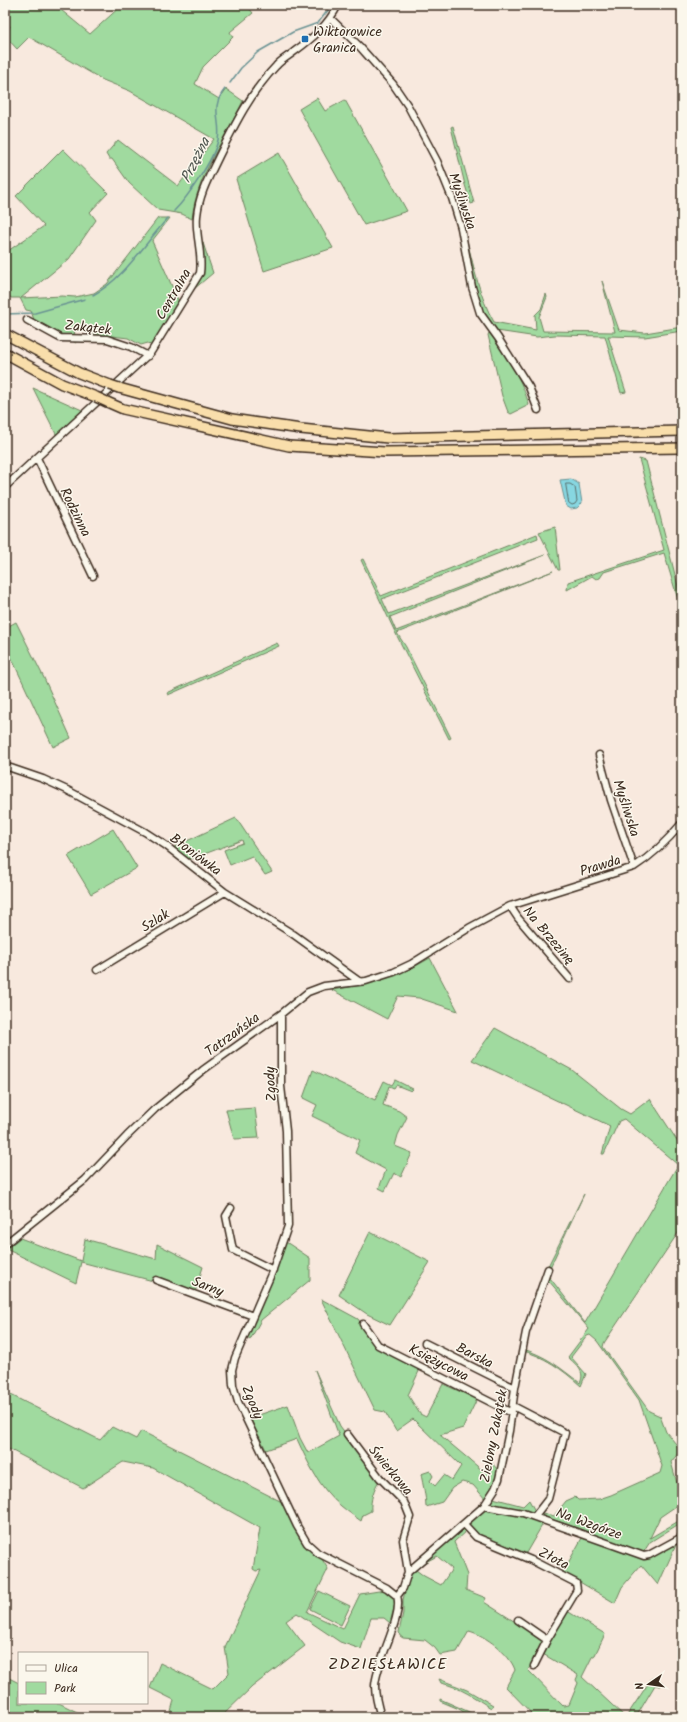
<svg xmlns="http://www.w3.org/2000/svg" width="687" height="1722" font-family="Kalam,sans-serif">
	<rect width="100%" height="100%" fill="#f8e9de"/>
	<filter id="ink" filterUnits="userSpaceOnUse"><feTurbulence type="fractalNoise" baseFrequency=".025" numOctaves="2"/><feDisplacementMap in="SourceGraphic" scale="8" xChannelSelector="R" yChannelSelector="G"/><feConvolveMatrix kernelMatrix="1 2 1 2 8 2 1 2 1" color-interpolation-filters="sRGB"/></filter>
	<g filter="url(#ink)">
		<path fill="#a0da9f" stroke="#6e825e" d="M5,5h50l35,29 32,-29h130l-3,3 4,5 -23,19 3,5 -30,30 -8,17 24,15 7,-10 17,12c-18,38 -47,76 -51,118l-10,-5 -24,-4 -29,-27 -17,-24h-3l-3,-5 12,-14 60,46 36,-47 -84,-48 -27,-11 -74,-43 -12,12 -11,-12 4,-11 -5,-3z
			M317,98l8,13 20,-11 62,111 -43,14 -65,-116z
			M453,126l21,77 -3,1 -6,-19 -14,-58z
			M63,149l45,44 -18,19 6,8 -27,39 -48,39 41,-2 13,1 19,-4 13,-9 51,-66h12l-18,23 27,61 -27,45 -4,-4 -7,2 -13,-7 -40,-5 -3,-4 -11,1 2,13 -41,-20 -4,-12 -5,-1 -6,-12h-9l-6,-7v-38l39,-27 -28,-30z
			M279,153l54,95 -69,23 -28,-92z
			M453,190c5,17 10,34 14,51 8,29 12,55 27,81l42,8 -1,-15 6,-6 5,-15 1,3 -8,20 4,14 72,1 -13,-51 17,49 26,3 37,-6v4l-37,6 -37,-1 18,56 -5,1 -16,-57 -50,-1 -18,2 -40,-6 -15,-21 -8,-22 -24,-97z
			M203,243l10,30 -19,16 9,-18z
			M489,333c16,16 34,50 40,72l-18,9 -3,-2 -6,-16 -14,-61z
			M33,388l49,22 -25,26z
			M639,459l7,2 36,141v11l-18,-60 -60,19 -4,6 -4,1 -4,-3 -25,14 1,-8 96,-32z
			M555,527l5,43h-2l-19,-38z
			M537,534l1,4 -156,61 7,15 156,-59 -155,62 6,14 157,-60 -156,62 9,14 45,91 -2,1 -54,-107 -34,-72 2,-1 18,37z
			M16,622l28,56 27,60 -18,9 -48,-103v-16z
			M277,643l2,3 -111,49 -1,-2z
			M236,818l36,54 -7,3 -13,-19 -22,9 -6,-15 19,-7 -1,-3 -54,20 -14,-13z
			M113,829l24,39 -46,26 -23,-38z
			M430,958l28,53 -39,-13 -21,-2 -11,23 -55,-29c38,-6 64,-12 98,-32z
			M495,1028l77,42 49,39 9,5 20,-15 32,49v79l-78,116 -1,4 46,64 11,5 6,16 15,18 -10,12 6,21 5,-4v3l-4,4 2,16h2l-22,15 -10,21 32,-19v3l-32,20 -7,11 -76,-29 -48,-14 -30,-6 4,-6 30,8 6,-6 6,11 19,5 12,-15 9,-4 3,3 21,-1 12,-4 49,-22 2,-7 -23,-66 -42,-59 -7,-6 -3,1 -16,21 15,17 -5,12c-19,-17 -37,-30 -61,-36v-2c27,8 39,19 60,35 6,-12 -4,-18 -12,-26l21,-28 -45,-54 1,-3 39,-78 -37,80 38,49 93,-158 -54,-46 -5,2 -15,33h-2l8,-28 -138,-66z
			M313,1070l62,30 9,-19 8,4 3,-5 18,9 -2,2 -15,-6 -2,3 -5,-2 -6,19 16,6 8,6 -9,18 -3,11 17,7 -11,24 -7,-4 -9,18 -6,-3 7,-18 -31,-17 5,-13 -48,-24 5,-11 -14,-7z
			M255,1108l4,30 -25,1 -8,-29z
			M370,1232l60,30 -40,63 -23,-11 -28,-19z
			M20,1238l61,23 4,-22 71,20 1,-15 46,23 -8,25 -114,-30 -5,21 -70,-34z
			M286,1242l24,16v22l-49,40 -11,20 -3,-2z
			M321,1299l37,20 20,28 42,22 -12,26 12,19 6,3 17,-33 34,15 -14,29 -23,7 43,36 7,-10 8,9 -3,11 -9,19 -13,-15 -11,-3 -10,6 -10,14 -16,5c0,-12 -3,-21 -5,-33l9,-3 3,5 -3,5 5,5 9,-11 8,5 9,-14 -48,-47 -17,12 -11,-19 -10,-2z
			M315,1370l25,56 40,53c-6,9 -10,21 -9,32l-8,4 -2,6c-7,-5 -14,-10 -20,-15 -21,-17 -33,-43 -44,-67l-31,11 -16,-32 38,-13 12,33 8,15 31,-17z
			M5,1392l95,48 12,-13 24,12 5,-8 141,71 20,38 18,16 8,13 -21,43 36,17 17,-35 25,-4 11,10 -6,23 -6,-5h-13l-10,31 -21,-7 -43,-29 -11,8 19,25 -53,41 -31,30h-54l3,-2 4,-15 -24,-12 10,-25 53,26 16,-16 -4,-26 36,-77 -5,1 -3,-2 7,-41 -107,-60 -30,-6 -40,26 -78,-41z
			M484,1510l40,5 20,7 -18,31 -48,-18 -12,-11z
			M464,1528l3,2 -13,12 13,33 -1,15 20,8 -2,4 61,39 -17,29 1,1 34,35 6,-1 9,-22 -2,-3 2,-5 -35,-21 24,-43 38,23 -10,21 -3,2 -10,20 43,40h-90l-29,-30 9,-17c-5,-16 -30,-35 -46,-39l-12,21 -17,3 -5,-7 -10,-8 -22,-2 -3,-2 -1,-4 4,-19v-13l6,-26 7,-4 8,6 17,9 11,-16 -15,-13 -13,7z
			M582,1538l65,20 35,-18v3l-6,2 -18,40 -17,-20 -19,22 -7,16 -52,-31z
			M319,1591l31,15 -9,19 -31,-16z
			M5,1676l14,7v20h40l28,14h-82z
			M652,1678l10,4 -1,4 -6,-1 -19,32h-10z
			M439,1679l28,11 26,15 -2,3c-16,-10 -31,-21 -50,-25z
			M440,1699l27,12 11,6h-7l-12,-8 -19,-8z"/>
		<path fill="#87d7e1" stroke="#699293" d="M571,479l8,5 3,19 -5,5 -6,1 -5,-3 -6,-26z"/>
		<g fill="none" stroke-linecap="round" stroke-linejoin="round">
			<path stroke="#596f6c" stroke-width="1" d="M566,484h4l5,3 2,14 -2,3 -3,1 -3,-2z"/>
			<path stroke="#699293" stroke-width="1.5" d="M230,83l11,-15 17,-16 35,-20 25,-9 14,-18
				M174,211c14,-14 40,-52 44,-71 4,-20 -9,-31 7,-51
				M93,295c30,-15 52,-52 75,-77
				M5,314l30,-1 50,-14"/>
			<defs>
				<path id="minor" d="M331,19l29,28 33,37 15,22 29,55 15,37 9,30 11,59 8,26 18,25 31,49 9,23
					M27,320l33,18 47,1 24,8 17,9
					M37,458l56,118
					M5,487l146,-135 49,-79c3,-20 -5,-38 -3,-57 2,-22 13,-41 22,-60 16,-32 32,-64 57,-90 5,-6 13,-10 19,-15 18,-13 33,-26 43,-46
					M599,755l12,45 23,67
					M5,766l38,13 24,11 78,42 20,13 60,47 68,42 67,48
					M510,906l8,12 52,61
					M97,970l128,-78
					M281,1014v72l5,45 2,95 -16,46 -37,86 -3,12 1,15 5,17 59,124 10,17 11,10 69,35 10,8c7,20 -21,65 -22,90 0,11 3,21 6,31
					M231,1208l-5,8 7,34 40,20
					M5,1244l80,-64 42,-44 28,-27 48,-39 78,-56 27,-22 16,-6 42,-5 28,-9 17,-8 58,-36 41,-22 124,-39c19,-12 34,-27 48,-44
					M156,1280l97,36
					M363,1324l15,21 134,68
					M425,1343l90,45
					M513,1406l52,27 -17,66 -14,18
					M347,1434l33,44 24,24 6,15 -7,23 5,32
					M484,1506l39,7 121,43 5,-1 33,-18
					M464,1524l12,13 55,23 45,23 1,7 -30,50 -13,26
					M397,1596l6,-8 5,-16 76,-66 11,-17 4,-10 10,-48 6,-43 11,-56 22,-63
					M518,1620l29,20"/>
				<path id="highway" d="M5,334l74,39 31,12
					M5,353l57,31 34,13
					M119,388l113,31 69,10 87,9 294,-7
					M107,402l16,7 166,37 96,6 297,-4"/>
			</defs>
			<use href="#minor" stroke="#3b2a1e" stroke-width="9"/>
			<use href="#highway" stroke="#3b2a1e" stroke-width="12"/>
			<use href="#minor" stroke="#fbf7ec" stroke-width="6"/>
			<use href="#highway" stroke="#f9deab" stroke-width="9"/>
			<defs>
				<path id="highway-bridge" d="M110,385l9,3
					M96,397l11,5"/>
			</defs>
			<use href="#highway-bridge" stroke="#3b2a1e" stroke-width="12" stroke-linecap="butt"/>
			<use href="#highway-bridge" stroke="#f9deab" stroke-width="9"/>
		</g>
	</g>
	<rect fill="#1f6fb2" stroke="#fbf7ec" stroke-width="1.5" x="301" y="35" width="8" height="8" rx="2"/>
	<g text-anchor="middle" stroke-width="3" stroke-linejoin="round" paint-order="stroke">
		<g font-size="14" fill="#3b2a1e" stroke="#fbf7ec" text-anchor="start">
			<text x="313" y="36">Wiktorowice<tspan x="313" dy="16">Granica</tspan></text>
		</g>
		<g font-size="14" fill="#3b2a1e" stroke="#fbf7ec">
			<text transform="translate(463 201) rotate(71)" y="5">Myśliwska</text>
			<text transform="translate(173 294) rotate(-60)" y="5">Centralna</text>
			<text transform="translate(88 327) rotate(6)" y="5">Zakątek</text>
			<text transform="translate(76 512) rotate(64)" y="5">Rodzinna</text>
			<text transform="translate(627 808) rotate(72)" y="5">Myśliwska</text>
			<text transform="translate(196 854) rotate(37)" y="5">Błoniówka</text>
			<text transform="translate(600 865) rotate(-17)" y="5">Prawda</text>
			<text transform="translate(155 920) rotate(-32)" y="5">Szlak</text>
			<text transform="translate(549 935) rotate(50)" y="5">Na Brzezinę</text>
			<text transform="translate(232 1034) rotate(-36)" y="5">Tatrzańska</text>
			<text transform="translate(270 1084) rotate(-93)" y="5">Zgody</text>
			<text transform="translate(208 1286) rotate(21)" y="5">Sarny</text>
			<text transform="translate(475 1355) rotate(27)" y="5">Barska</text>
			<text transform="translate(439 1362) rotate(27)" y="5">Księżycowa</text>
			<text transform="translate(253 1402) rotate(68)" y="5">Zgody</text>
			<text transform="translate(493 1436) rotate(-79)" y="5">Zielony Zakątek</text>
			<text transform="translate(391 1470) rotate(50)" y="5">Świerkowa</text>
			<text transform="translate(589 1523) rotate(20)" y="5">Na Wzgórze</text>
			<text transform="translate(554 1558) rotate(27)" y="5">Złota</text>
		</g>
		<g font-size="15" font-style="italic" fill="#4e554f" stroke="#fbf7ec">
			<text transform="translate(195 160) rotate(-64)" y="5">Przężna</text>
		</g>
		<g font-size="16" letter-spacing="1" fill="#3b2a1e" stroke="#fbf7ec">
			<text x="388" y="1669">ZDZIĘSŁAWICE</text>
		</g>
	</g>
	<rect width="687" height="1722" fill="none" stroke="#fbf7ec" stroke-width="20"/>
	<rect x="10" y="10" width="667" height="1702" fill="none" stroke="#3b2a1e" stroke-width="1.5" filter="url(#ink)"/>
	<rect x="18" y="1652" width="130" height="52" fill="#fbf7ec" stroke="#aea59a"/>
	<rect x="26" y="1665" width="20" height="6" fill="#fbf7ec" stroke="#aea59a"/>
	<text x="54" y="1672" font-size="12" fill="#3b2a1e">Ulica</text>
	<rect x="26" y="1682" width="20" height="12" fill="#a0da9f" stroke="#aea59a"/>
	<text x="54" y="1692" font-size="12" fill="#3b2a1e">Park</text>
	<g transform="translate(649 1684) rotate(257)" stroke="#fbf7ec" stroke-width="3" paint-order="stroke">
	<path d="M0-3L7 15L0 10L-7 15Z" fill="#3b2a1e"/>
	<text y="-6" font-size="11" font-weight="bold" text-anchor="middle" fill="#3b2a1e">N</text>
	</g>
</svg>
